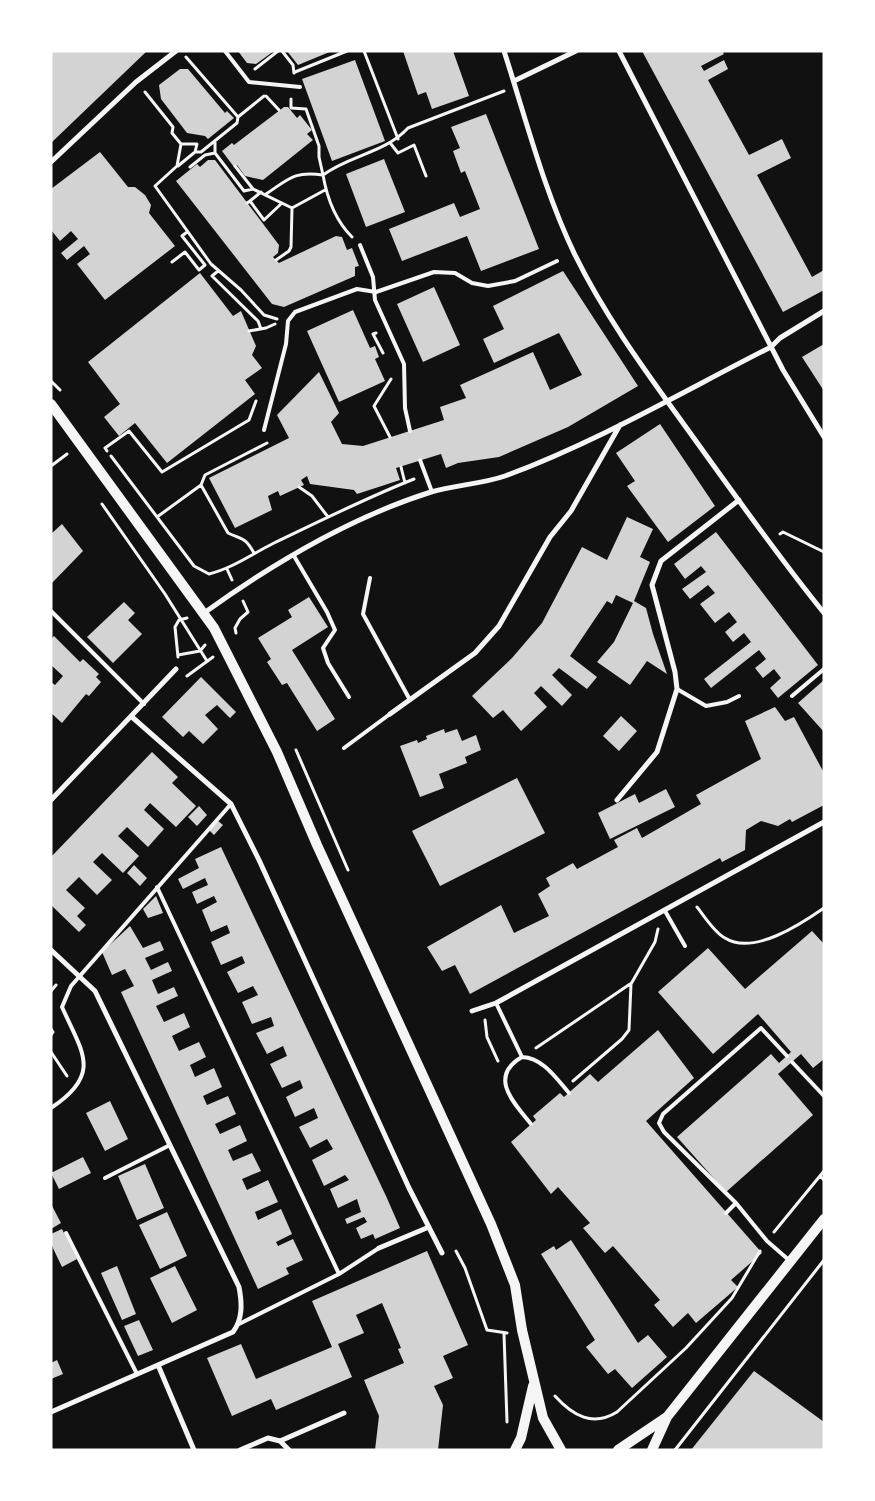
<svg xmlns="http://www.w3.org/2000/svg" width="875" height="1501" font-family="Figtree,sans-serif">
	<rect width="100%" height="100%" fill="#111"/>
	<path fill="#d3d3d3" d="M51,51h96l-96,92z
		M238,51h36l-18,13 -9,-1z
		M287,51h45l-34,14z
		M403,51h50l16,45 -37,13 -6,-17 -8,3z
		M642,51h80l2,3 -23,12 3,5 20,-11 4,9 -20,11 41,75 33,-16 9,19 -34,17 55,102 12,-7v20l-41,22z
		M355,60l30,81 -53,20 -30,-82z
		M180,69h8l37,44 2,-2 7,7 -26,21 -3,-3 -18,-3 -26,-34 -2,-14z
		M284,107h4l9,11 3,-3 12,15 -5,4 6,6 -50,40 -18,-4 -8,-11 -3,2 -12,-16 10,-8 2,2z
		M486,114l53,135 -58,22 -14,-35 -65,25 -13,-32 65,-26 6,14 20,-8 -15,-38 -4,2 -8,-22 7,-3 -9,-21z
		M100,152l28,35h7l10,8 6,10 -2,8 26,33 -70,54 -28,-36 13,-10 -6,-8 -17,14 -6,-7 17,-14 -7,-8 -11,10 -9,-11v-41z
		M384,159l21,53 -39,15 -20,-53z
		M208,160h7l64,85 -1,8 -5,4 6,6 57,-27 6,1 5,13 5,-2 7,18 -4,1v9l-71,31 -12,-3 -96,-123 21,-17 3,3z
		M563,271l75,115 -70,41 -69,30 -41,6 -12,5 -5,-14 -45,14 4,12 -43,14 -3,-4 -44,-6 -3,-8 -6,4 3,5 -24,11 -2,-5 -10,5 4,14 -37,18 -26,-50 80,-40 -12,-23 42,-43 20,41 -8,9 11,22 21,2 81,-26 -4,-13 26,-9 -6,-13 73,-33 17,38 32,-15 -23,-42 -65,30 -11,-24 21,-10 -11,-23z
		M200,273l33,43 8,-5 15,35 -4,9 10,13 -17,12 10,14 -88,69 -32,-40 -16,13 -15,-19 16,-13 -32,-42z
		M434,287l26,58 -37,17 -26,-58z
		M353,310l17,38 5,-2 4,11 -4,2 10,22 -46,21 -32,-71z
		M824,344v47l-22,-34z
		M660,424l55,82 -47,36 -41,-56 8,-5 -19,-28z
		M627,517l26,12 -13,28 10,5 -16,39 12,7 7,26 14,40 -20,-13 -17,24 -33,-23 17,-20 19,-39 -17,-8 -4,9 -5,-3 -37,55 27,21 -10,12 -28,-21 -7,7 20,20 -10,11 -21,-20 -7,7 13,14 -26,24 -18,-21 -10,8 -21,-22 40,-38 30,-35 40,-76 25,13z
		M62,524l21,27 -32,33v-50z
		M716,532l102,133 -40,33 -8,-10 11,-10 -7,-9 -11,9 -8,-10 11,-9 -7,-9 -48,38 -7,-9 47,-37 -7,-9 -11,9 -8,-10 12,-10 -8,-10 -14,11 -15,-19 15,-11 -7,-8 -18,14 -8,-10 24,-17 -5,-6 -16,13 -11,-15z
		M309,597l19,30 -36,23 43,69 -18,12 -30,-48 -5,2 -15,-23 4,-3 -13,-21 34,-21 -4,-7z
		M124,602l11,11 -7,7 14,14 -29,29 -26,-26z
		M54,636l26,26 3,-3 16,15 -3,3 5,5 -12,14 -3,-2 -24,29 -11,-10v-31l4,3 8,-9 -12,-11v-26z
		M201,677l35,35 -6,6 -13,-13 -12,10 13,14 -15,15 -14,-13 -6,6 -21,-20z
		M824,680v52l-26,-29z
		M775,707l10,14 9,-4 30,56v32l-32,17 -2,-3 -12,7 -17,-5 -15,9 -1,20 -23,12 -2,-4 -250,136 -15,-29 -13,6 -15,-24 74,-42 13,28 35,-17 -11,-22 12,-8 -4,-8 27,-15 4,6 41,-22 -4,-7 23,-12 5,10 59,-34 -5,-9 65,-36 -16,-38z
		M621,716l16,15 -18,20 -16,-15z
		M444,729l1,4 12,-4 5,12 14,-6 5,15 -16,7 2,6 -28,11 5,14 -24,9 -20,-51 17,-6 1,3 9,-4 -1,-3z
		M152,752l26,25 -6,6 24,23 -20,21 -26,-24 -6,7 20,19 -16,18 -21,-20 -9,9 21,20 -16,17 -21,-20 -9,9 19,18 -15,15 -18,-18 -13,13 19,18 -8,8 9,9 -7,7 -28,-27v-48z
		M517,778l28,55 -105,53 -28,-55z
		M666,789l9,18 -65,32 -12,-26 37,-19 4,9z
		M199,806l8,9 -10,11 -9,-9z
		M218,821l5,4 -9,10 -5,-5z
		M221,847l165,349 14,32 -25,11 -2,-5 -12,5 -5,-11 11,-6 -3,-5 -17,7 -2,-5 16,-7 -4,-13 -19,9 -8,-19 19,-9 -4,-5 -21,11 -12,-26 21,-11 -6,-10 -17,9 -11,-21 19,-9 -4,-10 -19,9 -9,-20 17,-9 -3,-8 -18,8 -12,-24 17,-8 -4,-10 -16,8 -11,-21 18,-7 -3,-9 -19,7 -10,-22 16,-7 -5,-9 -15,7 -11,-21 18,-9 -3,-7 -21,9 -10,-23 19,-9 -3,-8 -16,7 -9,-22 15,-8 -3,-6 -17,8 -5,-12 16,-7 -3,-7 -22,11 -5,-10 21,-11 -4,-9z
		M134,865l13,13 -7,8 -13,-13z
		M156,896l7,17 -15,5 -5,-9z
		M130,926l13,22 17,-7 4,9 -19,8 6,12 17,-8 4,9 -20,9 6,14 16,-7 4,9 -22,10 8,16 20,-9 6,14 -18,9 7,15 20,-9 7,15 -16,8 5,12 19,-9 8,19 -19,9 4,9 21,-9 8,18 -21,10 5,10 20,-9 7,16 -19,9 5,11 19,-8 9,18 -19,8 5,11 21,-10 10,22 -23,10 3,8 23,-11 11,25 -16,8 2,4 15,-7 10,21 -17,8 3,6 -31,15 -137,-297 13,-6 -9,-17 -13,6 -10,-23z
		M812,931l12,13v115l-11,9 -12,-14 -23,20 35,41 -87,77 -49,-55 94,-83 8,9 12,-11 -33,-38 -45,40 -55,-62 50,-44 37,41z
		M658,1030l36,48 -48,43 116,132 -31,27 7,7 -42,36 -8,-10 -15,14 -19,-22 6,-5 -47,-54 -8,7 -22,-25 7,-5 -32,-36 -7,7 -40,-52 25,-22 -3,-4 27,-23 4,4 26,-23 8,8z
		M110,1101l18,38 -23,12 -19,-38z
		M83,1157l8,16 -32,16 -8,-16z
		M145,1164l19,44 -27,12 -19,-44z
		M51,1204l10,19 -10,6z
		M167,1212l20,44 -27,13 -21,-44z
		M62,1229l15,30 -15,8 -11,-23v-10z
		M571,1240l67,103 10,-8 19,22 -35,31 -17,-19 -7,5 -22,-27 9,-7 -54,-86 13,-8 2,4z
		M427,1251l41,94 -25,11 10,22 -19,8 9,19 -5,45h-63l4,-34 -15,-36 40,-17 -6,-14 3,-1 -19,-45 -26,12 8,18 -26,11 14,33 -76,33 -5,-11 -39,17 -25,-58 34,-14 15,35 76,-32 -20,-46z
		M117,1266l19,48 -14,6 -21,-47z
		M175,1266l22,44 -25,13 -22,-45z
		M139,1320l14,30 -15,6 -14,-30z
		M57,1360l6,14 -12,5v-16z
		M754,1371l70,51v28h-133z"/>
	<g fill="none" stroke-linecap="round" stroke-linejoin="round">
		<path stroke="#f5f5f5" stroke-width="3" d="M282,51l11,14 1,8
			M364,51l34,88
			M186,57l52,60
			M255,69l23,-18
			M295,72l52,-21
			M145,92l28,35 -1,6 9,11 -4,22 -22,20 56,78 30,26 23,25 13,4
			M266,96l13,14
			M215,142v11
			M181,144h16l-2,8
			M391,144l7,9 16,-8 12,31
			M178,166l17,-14h6l36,-29 1,-6 26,-21
			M235,166l18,23
			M190,167l15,-12 10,-2 29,38 9,-2 39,19
			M266,194c23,-15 27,-23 57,-19l-4,-18v-11l-13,-37 -15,-1v-9
			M250,201l11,-9
			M247,203l3,-2 14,19 18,-17
			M352,237c-17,-17 -25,-39 -29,-62 27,-20 62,-22 85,-47l96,-37
			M276,260l13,-9 2,-4 1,-39 33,-18
			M172,262l13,-10 14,18 6,-5 -23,-29 5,-4
			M218,271l-6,5 46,45 3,8
			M249,331l17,-3 9,-4
			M376,333l-3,1 10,19
			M51,381l9,9
			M390,437l-16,-31 17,-27
			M107,451l-2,-3 24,-17 33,41 87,-52 7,-19
			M111,456l83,110 15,8c24,-6 43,-20 65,-31 46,-22 92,-45 140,-64
			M51,466l16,-12
			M401,467l4,16
			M201,485l27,48c15,7 17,4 26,20
			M299,487l13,9 16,21
			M102,504l63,90 42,67
			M157,517l44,-32 4,-10 62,-32
			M780,534l3,-2 41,20
			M227,569l5,11
			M236,633l-1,-5 5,-9 8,-7 -5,-11
			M178,655l22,-4 5,-6
			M178,657l-3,-30 4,-7 8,-2
			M187,676l26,-19
			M296,750l52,120
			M697,907c8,10 17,25 28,31 28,18 76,-14 99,-30
			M51,991l5,-6
			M485,1020l2,17 11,24
			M51,1029l2,3 -2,3
			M536,1048l94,-64
			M51,1052l16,24
			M573,1081l49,-42 7,-9 2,-46 24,-42 3,-13
			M820,1176l4,4
			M774,1232l50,-61
			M456,1251l9,17 22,62 20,3
			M504,1334l3,88
			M555,1396c18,20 38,31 62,16l69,-64 46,-50 28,-47
			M675,1450l149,-190"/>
		<path stroke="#f5f5f5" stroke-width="4" d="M225,51l24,31 51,5
			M360,245l13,32 2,23 29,64 1,44 5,23
			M264,430l22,-86 2,-23 7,-9 62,-23 19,3 58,-20 21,1 17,10 16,3 27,-5 42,-20
			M420,460l12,32
			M294,556l33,56 8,18 -12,18 5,15 21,34
			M370,578l-7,36 47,86
			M51,611l93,93
			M677,689l29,17 21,-4 12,-6
			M792,696l32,-27
			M344,748l46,-34
			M157,887l182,387
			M665,911l20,35
			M496,1003l26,54c21,1 34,21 47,36
			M787,1056l-26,-28 -98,86 -4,9 5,9 72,71 31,38 23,20
			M522,1057c-35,20 -7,47 9,67
			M792,1062l32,34
			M51,1108c52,-34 31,-56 11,-101l9,-21 160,-182
			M105,1178l65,-33
			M726,1213l10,-10
			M66,1233l71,141
			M239,1324l100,-50 40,-26"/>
		<path stroke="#f5f5f5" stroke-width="5" d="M504,51c22,68 40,140 71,204 31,63 72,118 113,175 44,61 88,124 136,183
			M619,51l164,319 41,67
			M514,81l62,-30
			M51,162l85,-80 40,-31
			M204,613c68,-49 148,-96 227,-121 24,-7 51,-8 74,-16 92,-34 179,-85 266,-129l9,-9 44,-27
			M390,714l85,-61 24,-27 51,-89 21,-26 49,-86
			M132,717l99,87 28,56 150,328 33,65
			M51,800l125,-131
			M617,800l40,-48 20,-63 -2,-17 -23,-87 9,-24 78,-61
			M51,950l44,41 144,296c3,16 4,32 -6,45l-182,80
			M472,1011l24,-8 328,-181
			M379,1248l50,-21
			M158,1365l36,85
			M280,1441l9,9
			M240,1450l28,-12 12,3 64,-28"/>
		<path stroke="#f5f5f5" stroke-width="10" d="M51,404l163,224 63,124 40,93 174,379 24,61 7,45 21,88 18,32
			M515,1450l6,-12 12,-52
			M618,1450l49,-33
			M652,1450l15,-33 157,-198"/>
	</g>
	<rect width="875" height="1501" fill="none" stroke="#ffffff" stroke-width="105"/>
</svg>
